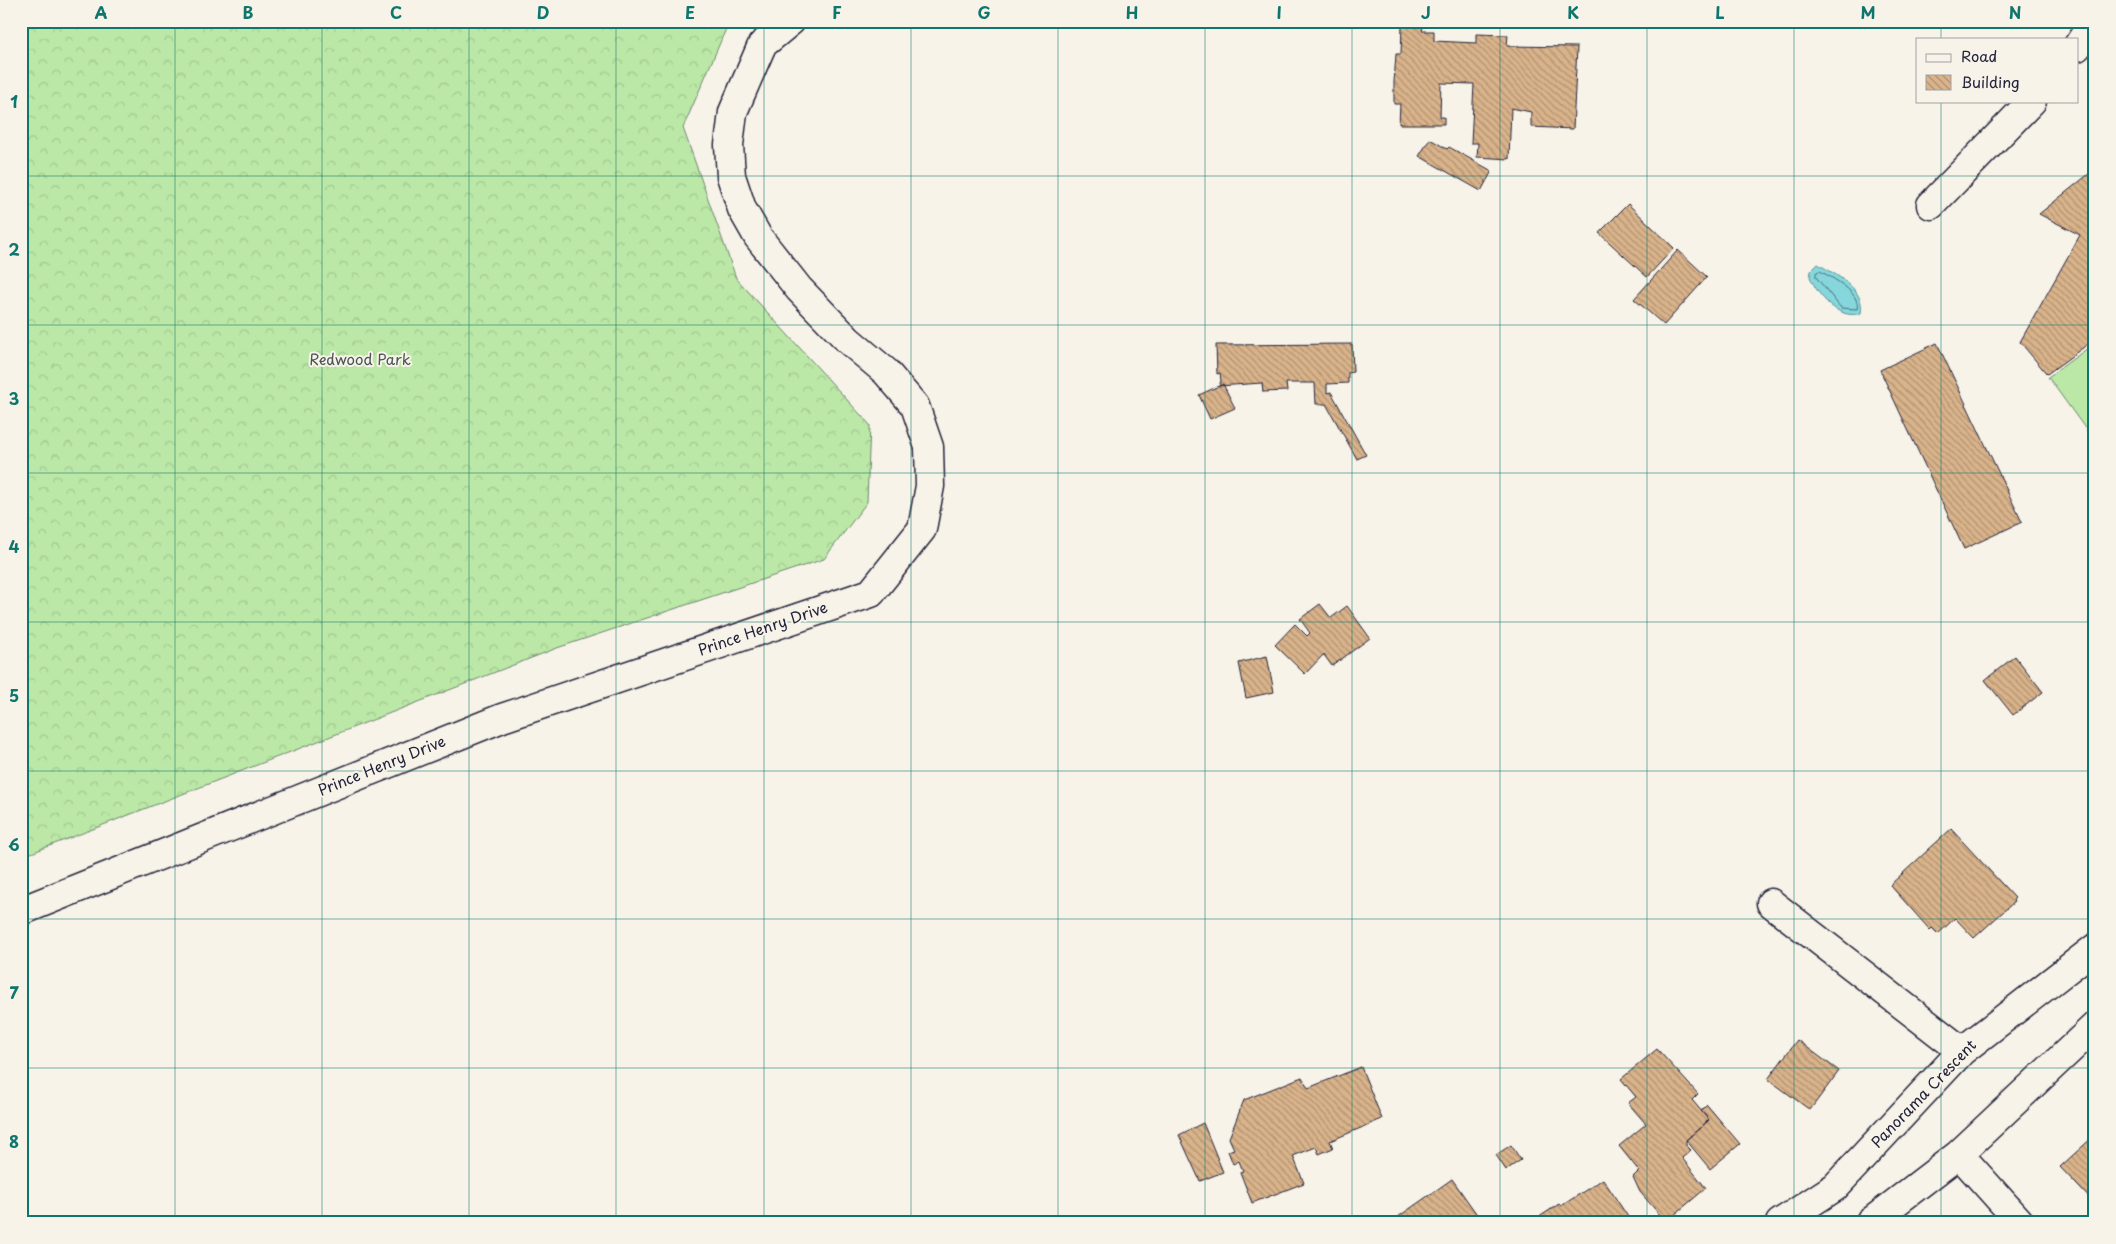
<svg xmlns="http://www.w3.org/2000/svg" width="2116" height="1244" font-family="'Playpen Sans',sans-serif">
	<defs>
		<pattern id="forest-crowns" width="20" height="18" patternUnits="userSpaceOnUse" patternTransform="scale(1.25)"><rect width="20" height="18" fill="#bbe8a6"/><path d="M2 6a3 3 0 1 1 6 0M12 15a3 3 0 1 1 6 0" fill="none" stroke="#a0c790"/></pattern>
		<pattern id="building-back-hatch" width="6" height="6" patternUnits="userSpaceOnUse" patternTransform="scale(1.25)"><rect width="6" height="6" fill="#d9b38a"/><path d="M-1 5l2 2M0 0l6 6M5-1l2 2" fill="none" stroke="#b09172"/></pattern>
	</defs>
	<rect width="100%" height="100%" fill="#f7f3e8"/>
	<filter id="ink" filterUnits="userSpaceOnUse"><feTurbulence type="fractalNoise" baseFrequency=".02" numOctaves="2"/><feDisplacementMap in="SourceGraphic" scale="10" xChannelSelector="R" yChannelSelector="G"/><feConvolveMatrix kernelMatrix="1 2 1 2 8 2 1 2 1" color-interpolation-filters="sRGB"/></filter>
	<g filter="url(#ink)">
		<path fill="#bbe8a6" stroke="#6e8570" d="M2095,343v99l-47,-65z"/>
		<path fill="url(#forest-crowns)" stroke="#6e8570" d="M21,21h714l-9,8 -43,99 53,150 134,147 -3,77 -43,57 -267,89 -536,209z"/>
		<path fill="#85d7db" stroke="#5d8f9b" d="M1818,264c18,11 48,25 43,49 -22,8 -43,-17 -51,-36l1,-6z"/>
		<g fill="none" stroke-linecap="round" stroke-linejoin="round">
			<path stroke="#4a6a7b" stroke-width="1" d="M1820,271c12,7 41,21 37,38l-16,-1 -25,-31v-4z"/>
		</g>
		<path fill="url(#building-back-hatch)" stroke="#22223b" d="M1402,26l21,1 -1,4h12v10l42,2v-9l32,1 -1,11 70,1 -4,82 -42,-2v-15l-20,-4 -2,51 -32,-2 1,-14h-7l3,-59 -33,-1 -1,34h4v7h-45l1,-20h-6v-22l2,-28h5z
			M1430,139l17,10 2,-2 43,24 -11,20 -62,-35z
			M2095,169v170l-48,35 -27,-32 60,-107 -41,-21z
			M1628,204l46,44 -27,29 -48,-44z
			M1678,250l29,27 -43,48 -30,-26z
			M1937,343l85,179 -58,27 -84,-179z
			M1352,344l1,28 -5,1v10l-21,1v9l4,-1 35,63 -9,4 -31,-55h-10l-1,-21h-29l1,8 -24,1 -1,-9 -43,3 2,-5 -1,-8 -3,1 -1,-29z
			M1223,384l12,24 -25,11 -11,-24z
			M1320,604l11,14 16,-12 23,32 -38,28 -8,-11h-1l-18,19 -30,-29 20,-21 12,12 3,-3 -10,-14z
			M1267,656l7,36 -28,6 -7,-35z
			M2015,656l28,36 -30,23 -28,-35z
			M1951,829l64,69 -2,2 1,2 -40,36 -19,-20 -17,16 -6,-6 -2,2 -40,-45z
			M1797,1040l42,31 -29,39 -42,-31z
			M1657,1049l41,45 -6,6 17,20 -23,20v5l5,5 -9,8 24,30 -40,34 -26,-30 -7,-15 6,-6 -20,-25 27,-22 -18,-21 8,-6 -15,-18z
			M1361,1067l21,52 -52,22 3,7 -14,6 -3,-7 -23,9 11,27 -52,20 -12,-31 3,-1 -4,-10 -6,3 -5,-13 6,-2 -5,-11 15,-38 58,-23 6,11z
			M1707,1105l33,39 -30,25 -24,-29 23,-20 -8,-9z
			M1203,1123l20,49 -23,9 -21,-46z
			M2095,1135v69l-35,-37z
			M1511,1145l10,15 -15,10 -10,-15z
			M1452,1179l31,44h-80l-5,-6z
			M1603,1179l29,44h-102l29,-19 2,2z"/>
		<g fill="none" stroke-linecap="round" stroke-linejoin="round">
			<defs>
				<path id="street" d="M2077,47l17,-26
					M1931,205l101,-104
					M1771,903l191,148
					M21,911l481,-193 369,-125 51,-64 8,-43 -1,-39 -14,-41 -29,-34 -38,-32 -49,-51 -41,-52 -16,-28 -11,-33 -2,-31 4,-33 29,-67 29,-24
					M1959,1154l62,69
					M1780,1223l55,-36 127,-136 133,-103
					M1869,1223l90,-69 136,-128"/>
			</defs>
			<use href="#street" stroke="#22223b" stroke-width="31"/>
			<use href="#street" stroke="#f7f3e8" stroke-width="28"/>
		</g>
	</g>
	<path fill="none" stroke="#0f766e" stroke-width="1" stroke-opacity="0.55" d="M175,21v1202M322,21v1202M469,21v1202M616,21v1202M764,21v1202M911,21v1202M1058,21v1202M1205,21v1202M1352,21v1202M1500,21v1202M1647,21v1202M1794,21v1202M1941,21v18M1941,101v1122M21,176h2074M21,325h2074M21,473h2074M21,622h2074M21,771h2074M21,919h2074M21,1068h2074"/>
	<g text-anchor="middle" stroke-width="4" stroke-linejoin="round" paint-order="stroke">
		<g font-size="15" fill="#485456" stroke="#f7f3e8">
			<text x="360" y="365">Redwood Park</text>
		</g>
		<g font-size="15" fill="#22223b" stroke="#f7f3e8">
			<text transform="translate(763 629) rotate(-19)" y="5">Prince Henry Drive</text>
			<text transform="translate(382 766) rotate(-22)" y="5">Prince Henry Drive</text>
			<text transform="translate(1924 1094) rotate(-46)" y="5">Panorama Crescent</text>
		</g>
	</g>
	<rect width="2116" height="1244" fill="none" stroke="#f7f3e8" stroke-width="55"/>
	<rect x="1916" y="38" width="162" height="65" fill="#f7f3e8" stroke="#a29fa3"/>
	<rect x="1926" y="54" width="25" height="8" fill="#f7f3e8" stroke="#a29fa3"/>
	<text x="1961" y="62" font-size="15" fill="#22223b">Road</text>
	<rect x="1926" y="75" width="25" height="15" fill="url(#building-back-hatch)" stroke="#a29fa3"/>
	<text x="1961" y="88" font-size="15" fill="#22223b">Building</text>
	<rect x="28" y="28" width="2060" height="1188" fill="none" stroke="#0f766e" stroke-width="2"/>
	<g font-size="16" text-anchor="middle" font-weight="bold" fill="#0f766e">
		<text x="101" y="19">A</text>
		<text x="248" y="19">B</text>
		<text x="396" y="19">C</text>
		<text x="543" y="19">D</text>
		<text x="690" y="19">E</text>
		<text x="837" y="19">F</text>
		<text x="984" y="19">G</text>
		<text x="1132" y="19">H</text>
		<text x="1279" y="19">I</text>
		<text x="1426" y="19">J</text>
		<text x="1573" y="19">K</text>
		<text x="1720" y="19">L</text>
		<text x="1868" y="19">M</text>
		<text x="2015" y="19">N</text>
		<text x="14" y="108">1</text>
		<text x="14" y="256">2</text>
		<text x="14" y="405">3</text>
		<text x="14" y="553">4</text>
		<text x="14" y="702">5</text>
		<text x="14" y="851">6</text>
		<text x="14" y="999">7</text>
		<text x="14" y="1148">8</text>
	</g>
</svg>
